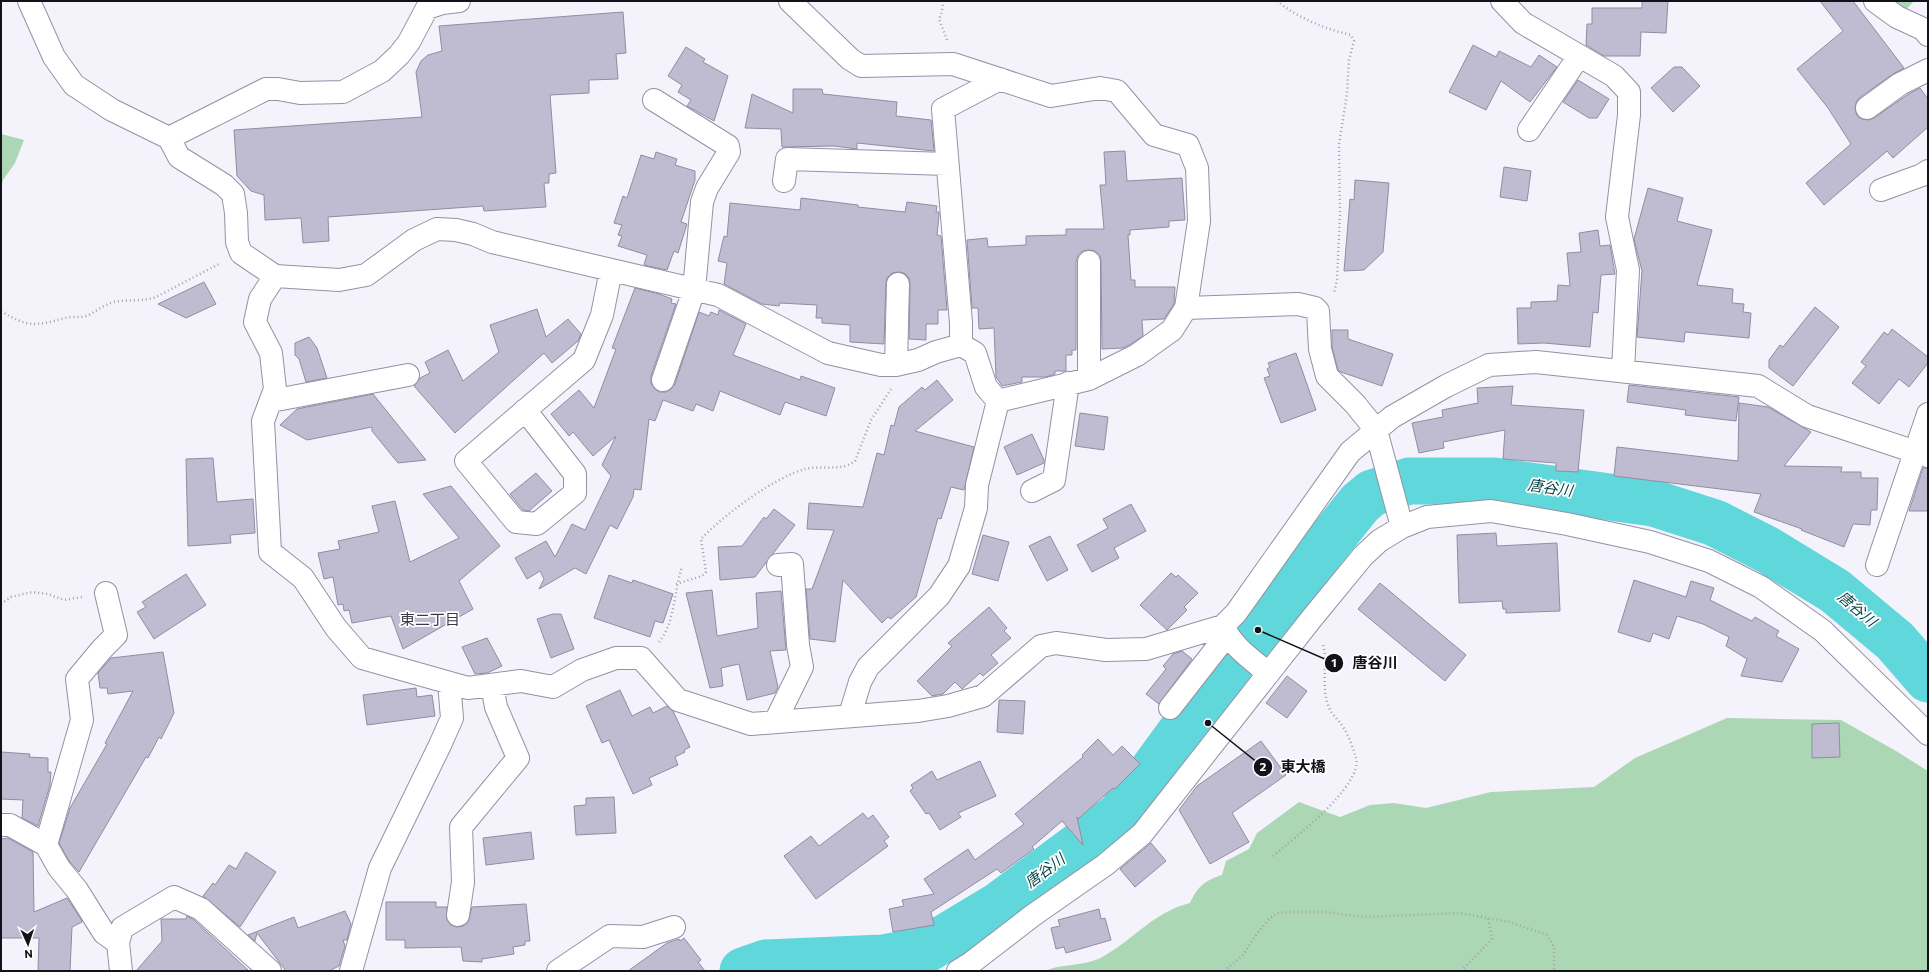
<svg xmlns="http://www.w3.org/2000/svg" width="1929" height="972" font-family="Commissioner,'Noto Sans JP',sans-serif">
	<rect width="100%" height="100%" fill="#f4f3fc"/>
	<path fill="#acd7b4" d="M1886,1h28l-10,11z
		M1,134l23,6 -9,23 -12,17 -2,9z
		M1727,718l114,2 55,31 32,20v200h-883c17,-8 41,-4 59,-15 31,-18 50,-44 86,-53 8,-17 14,-22 32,-28l4,-14 23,-12 8,-16 42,-31 41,15 30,-12 24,-2 32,5 65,-16 103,-5 41,-29z"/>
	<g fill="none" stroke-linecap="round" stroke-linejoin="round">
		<path stroke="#5fd7db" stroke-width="47" d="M743,971l23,-8 117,-5 42,-8 73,-44 122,-91 113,-154 127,-158 12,-10 37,-12h85l159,22 62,20 53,27 67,41 60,50 33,38"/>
	</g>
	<path fill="#bfbcd2" stroke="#908da2" d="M1642,1h26l-2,32 -25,-1 -1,24h-36l-18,-11 1,-21h5v-16h50z
		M1820,1h33l51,67 -11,6 -34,24 -3,5 -1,6 2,7 5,3 6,1 6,-2 33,-23 13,-7 8,11v28l-35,31 -6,-7 -63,54 -18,-22 45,-39 -23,-36 -31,-39 46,-38z
		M623,12l3,41 -10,1 2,25 -29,1v13l-39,2 6,78 -7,1v9h-5l2,24 -62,4 -1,-5 -155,11 1,24 -26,2 -2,-25 -36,2 -1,-25 -13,-4 -14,-15 -3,-46 188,-13 -6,-45 5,-11 7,-6 14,-4 -3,-25z
		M1473,45l23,12 3,-6 32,16 8,-12 18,12 -27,35 -29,-21 -15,29 -37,-18z
		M686,47l19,12 -2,3 25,14 -14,45 -27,-15 4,-6 -13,-8 4,-7 -14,-9z
		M1674,67h8l18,19 -27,26 -22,-24z
		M1578,80l31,19 -12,19h-8l-26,-16z
		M793,89h29l1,5 74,8 -1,14 35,4 3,31 -77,-8v6l-23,-3 -52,1 -1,-18 -36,-1 7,-34 41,19z
		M1125,151l2,30 55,-3 3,42 -16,1v6l-39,3v5h-2l3,45h4v7h40l-1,17 -10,15 -22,1 1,16 -12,8 -8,4 -21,1 -1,-87 -1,-7 -5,-4 -6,-1 -6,1 -5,4 -2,7v88h-4v5h-6v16h-11v3l-9,3h-24v5l-20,4 -6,-9 -2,-49 -15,1 -1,-21h-6l-5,-68 20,-2 1,9 38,-2v-9l40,-1v-6h38l-4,-44h6l-2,-33z
		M656,152l21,7 -2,6 20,6v9l-14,42 6,2 -9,29 -4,-2 -7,19 -23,-5 3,-10 -29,-9 4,-10 -4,-1 4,-10 -8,-2 9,-27 4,2 14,-43 13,4z
		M1504,167l27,4 -4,30 -27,-4z
		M1355,180l34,3 -6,69 -19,18 -20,1 6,-72 4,1z
		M1648,188l35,10 -6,23 35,9 -15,55 36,4 -1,14 12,1 -1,8 8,1 -2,25 -64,-6 -1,10 -47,-5 5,-66 -8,-32z
		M801,198l57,7v2l47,5 2,-10 30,4 -1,6h3v3l-2,20 4,1 6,74h-9v14h-12v16l-17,-1 1,-55 -1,-6 -5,-5 -5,-1 -7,1 -5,5 -1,5 -2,61 -34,-2v-17l-28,-2v-5h-6l1,-13 -37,-2 -1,3 -17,-2 -38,-20 3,-21 -9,-2 6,-25 3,1 3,-34 70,7z
		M1598,230l2,16 10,-1 5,29 -14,1 -3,38 -5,-1 -3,35 -46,-4 -26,1 -1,-36h14v-6l26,-1 1,-16 12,1 -3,-33 14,-1 -2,-19z
		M204,282l12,22 -30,14 -28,-14z
		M635,288l24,6 13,5 -1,4 5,1 -25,72v7l3,5 5,4h7l5,-3 4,-5 24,-72 10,4 2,-4 7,3 1,-5 27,14 -13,31 67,25 1,-4 34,12 -9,28 -41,-14 -5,13 -60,-24 -7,20 -17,-7 -3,7 -30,-11 -8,21 -6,-2 -8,71 -7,-1 -1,8 -16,32 -7,-4 -24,49 -11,-6 -36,21 5,-10 -4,-8 -13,8 -12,-21 31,-17 9,16 17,-33 13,6 26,-54 -9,-11 14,-29 -23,20 -20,-24 -4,4 -18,-22 28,-24 15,18 22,-59 -4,-1z
		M1815,307l24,20 -46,59 -24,-18v-8l11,-15 3,2z
		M537,309l9,28 22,-18 13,15 -3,7 -26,22 -8,-10 -89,80 -41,-47 6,-8 10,-5 -5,-11 23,-12 15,31 36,-29 -9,-27z
		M1892,329l36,28v6l-19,24 -10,-8 -20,25 -27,-21 14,-17 -5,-4 23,-30 4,3z
		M1332,330h16v9l45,15 -11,32 -41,-14 -3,-2 -6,-23z
		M309,337l8,11 10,30 -21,4 -7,-23 -4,-4v-12z
		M1296,353l20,57 -35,13 -17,-45 6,-2 -3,-7 3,-2 -2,-4z
		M937,380l16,20 -38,31 59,16 -10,43 -13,-3 -10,32 -3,-1 -22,79 -25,22 -3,-2 -6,6 -39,-43 -8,62 -25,-3 -4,-50h6l22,-59 -27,-1 2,-26 54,4 14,-54 7,2 7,-30 3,1 5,-19 23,-20 3,3z
		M1629,385l110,12 -3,24 -51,-6 1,-5 -59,-8z
		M1513,386l-2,19 73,5 -6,62 -22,-1v-8l-53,-4 2,-29 -62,12 1,6 -25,5 -7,-30 31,-6 -1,-7 36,-7 -1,-15z
		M373,394l53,66 -28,3 -26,-32v-4l-65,13 -27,-15 17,-16z
		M1739,403l29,4 43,25 -27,34 58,1 -1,5h20v6h17l-1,32h-6l-1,15 -17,-1 -9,23 -43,-17 1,-1 -48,-17 7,-18 -147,-18 3,-29 121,14z
		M1080,413l28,4 -4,33 -29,-4z
		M1032,434l12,26v3l-27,12 -13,-28z
		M213,458l4,44 36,-3 2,34 -25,2 1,8 -43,3 -2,-87z
		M1923,468h5v43h-19z
		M536,473l16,18 -23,20 -6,-1 -13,-16z
		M451,486l49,60 -41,35 14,28 -70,40 -12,-33 -39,7 -3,-13 -5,1 -1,-7 -5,1 -5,-28 -9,2 -6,-26 22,-4 -2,-8 41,-9 -7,-26 23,-5 15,61 49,-24 -36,-44z
		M1131,504l15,27 -32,17 5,10 -27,14 -15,-27 31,-17 -5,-9z
		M774,509l21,16 -40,52 -35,3 -2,-33 24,-1 22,-29 2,2z
		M1496,533l1,13 60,-3 3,68 -54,2v-4h-3l-1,-8 -43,2 -2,-68z
		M983,535l26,7 -11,39 -26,-7z
		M1050,536l18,34 -21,11 -18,-35z
		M1171,573l5,4 2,-2 20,18 -14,14 3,3 -20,20 -27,-25z
		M186,574l20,31 -52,34 -17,-27 9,-5 -4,-5z
		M609,575l23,8 1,-3 40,14 -10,29 -8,-2 -5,16 -56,-19z
		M1634,580l52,17 5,-16 23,7 -4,12 42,21 3,-4 24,14 -3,5 23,13 -17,33 -41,-6 6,-17 -21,-13 3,-9 -26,-13 -26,-8 -8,23 -16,-6 -3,9 -32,-10z
		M1380,583l86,72 -21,26 -87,-72z
		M712,590l5,46 41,-8 -2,-35 25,-2 5,59 -16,1 8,36 -3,6 -28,7 -8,-36 -18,4 2,18 -13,2 -24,-95z
		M989,607l18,21 -3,3 7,7 -20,17 7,8 -15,13 -3,-3 -18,16 -7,-7 -12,12 -11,2 -15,-15 35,-35 -4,-3z
		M553,614h8l13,35 -23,9 -14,-39z
		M487,638l15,28 -15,7 -12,1 -13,-27z
		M1182,651l10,8 -33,45 -13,-10 20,-25 -3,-3 10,-12z
		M163,652l11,61 -13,26 -2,-2 -11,21 -2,-1 -67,115 -10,-11 -10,-18 11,-35 37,-64 -2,-1 28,-52 -25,3 -1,-6h-7l-2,-15 13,-15z
		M1287,676l20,15 -20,27 -21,-15z
		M416,688l1,9 15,-2 3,21 -68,9 -4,-30z
		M620,690l12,26 18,-9 3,6 14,-7 6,5 17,36 -6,3 1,2 -10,5 3,8 -29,13 3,7 -19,9 -24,-54 -7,3 -16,-37z
		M999,700l26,1 -2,33 -26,-2z
		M1839,723l1,34 -28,1v-34z
		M1098,739l15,16 9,-9 18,18 -25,25 -2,-1 -35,31 -1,-2 6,28 -21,-24 -30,26 2,2 -33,24 -4,-4 -66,43 3,13 -41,7 -4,-23 15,-3 -2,-6 32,-6 -10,-15 44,-30 7,11 49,-36 -9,-10 68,-57 -1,-2z
		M1261,741l25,34 -54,38 17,29 -39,22 -31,-54 18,-24z
		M1,752l29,2 -1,3 19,1v14h3l-1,13 -12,41 -16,-8 1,-18 -22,-1z
		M980,761l16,35 -38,17 3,4 -21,13 -11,-17 -3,1 -16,-23 3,-3 -2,-3 21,-14 5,9z
		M614,797l2,36 -40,2 -2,-29 12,-1v-7z
		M863,813l5,6 5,-4 16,22 -5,4 4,5 -72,53 -32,-43 27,-20 8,10z
		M531,832l3,27 -48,6 -3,-27z
		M8,838l25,14 1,60 33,-14 14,21 1,3 -10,5 -2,44h-32l1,-33h-38v-99z
		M1151,843l15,18 -31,26 -15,-18z
		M246,852l30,20 -36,55 -37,-31 10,-13 2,2 14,-20 7,4z
		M386,902h50v5h11v13l4,5 6,2 6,-1 5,-4 4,-15 54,-3 4,37h-5v4l-12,2 1,7 -32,5v3l-19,-1 -2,-14 -56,1v-8h-19z
		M1099,909l2,10 4,-1 6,22 -45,13 -2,-6 -8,2 -5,-21 9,-2 -2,-6z
		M345,911l6,13 -4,16h-4l2,6 -6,20 -10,5h-43l-29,-38 -2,8 -7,-6 46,-18 4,11z
		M187,916l7,4 55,51h-113l26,-30 -1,-22h25z
		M684,938l17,22 -3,2 7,9h-77l39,-28 12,-4 1,2z"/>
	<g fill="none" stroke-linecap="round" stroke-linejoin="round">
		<defs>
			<path id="minor" d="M29,1l25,56 20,28 38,25 57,28 10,19 45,28 9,9 3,19 1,29 4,11 34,23 64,4 27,-5 48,-35 23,-11 19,1 17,4 19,8 226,53 110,58 53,12h15l22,-5 18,-8 25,-7 14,8 11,34 12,14 -21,84 -1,23 -17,58 -20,30 -71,71 -8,15 -10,33
				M790,1l60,58 11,7 92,-2 98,32 49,-8 17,3 37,44 34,10 9,23 2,53 -13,87 -14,22 -35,25 -48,24 -91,22
				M1502,1l21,22 91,53 15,16v23l-12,102 11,53 -5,101
				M1875,1l22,16 26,12 5,6
				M654,100l74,46 1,6 -22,36 -5,14 -8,88 -31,90
				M1867,108l33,-24 28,-14
				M1529,130l50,-74
				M169,138l97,-49h12l22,4 43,-1 39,-21 17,-16 10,-13 18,-34 15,-5 17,-2
				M784,181l3,-22 160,5
				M1881,190l41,-15 6,-4
				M1089,262v117
				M275,276l-15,23 -5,23 16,31 4,36 -12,32 7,131 33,26 33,50 26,30 106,30 53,-7 32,6 29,-17 34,-12h25l37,42 73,24 167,-13 30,-5 35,-10 58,-50 15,-3 50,7 40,-1 77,-23 13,-13 114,-161 42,-35 54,-31 43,-21 47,-3 222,24 49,30 121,40
				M1186,308l112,-4 17,4 3,3 2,38 7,27 28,28 21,26 26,97
				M961,345v-22l-18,-214 57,-30
				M896,365l2,-81
				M271,401l137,-26
				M525,410l50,64v19l-38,31 -21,-2 -50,-61 118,-101 18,-45 9,-45
				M1032,491l22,-11 14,-97
				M1877,565l51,-151
				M106,593l10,42 -14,14 -25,30 5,41 -36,125 13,23 18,22 27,43 14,10
				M1223,626c9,20 28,33 45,47
				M1170,708l57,-73
				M775,722l27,-55 -4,-22 -6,-81 -14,1
				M1,825h9l36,20
				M458,915l5,-33 -2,-55 57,-69 -22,-51 -4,-22
				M121,971l-3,-28 4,-15 52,-31 27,12 69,62
				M351,971l29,-103 60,-123 12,-27 -3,-35
				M558,971l52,-35 33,1 31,-10
				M958,971l13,-8 61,-47 73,-51 37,-31 170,-216 51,-62 16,-15 23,-14 25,-10 64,-6 76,13 83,18 59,19 52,26 62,44 105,103"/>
		</defs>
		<use href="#minor" stroke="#9391a5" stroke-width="24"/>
		<path stroke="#a3a2ab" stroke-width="2.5" stroke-dasharray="1 3" stroke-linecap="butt" d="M943,1l-1,11 -3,7 8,21
			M1277,1c21,17 48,28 74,34l3,6 -5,19 -2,34 -8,50 1,70 -3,66 -3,13
			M1,311c27,17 35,15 64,7 7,-2 15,0 21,-2 9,-3 16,-11 28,-14 14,-3 29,0 42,-5l63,-33
			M676,584l26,-8 4,-4 -5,-33c23,-24 72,-61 104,-70 16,-4 36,3 50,-8l16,-41 20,-31
			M1,604l10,-7 21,-5 16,2 16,6 18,-3
			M659,642c16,-19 15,-52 23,-75
			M1273,856c19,-16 90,-70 83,-98 -3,-10 -7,-22 -13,-31 -5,-8 -12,-13 -15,-22 -7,-20 0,-41 -5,-61
			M1224,971l19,-16 13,-20 13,-16 8,-6 14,-1h34l39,5 96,-4 50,9 37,13 7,12v24
			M1461,971l31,-32 -4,-22"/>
		<use href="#minor" stroke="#fff" stroke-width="22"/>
	</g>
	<g text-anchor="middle" stroke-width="3.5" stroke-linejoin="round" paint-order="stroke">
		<g font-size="15" font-style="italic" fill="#043f41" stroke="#fff">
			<text transform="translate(1550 488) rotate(8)" y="5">唐谷川</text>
			<text transform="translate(1857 609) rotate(40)" y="5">唐谷川</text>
			<text transform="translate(1045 871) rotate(-37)" y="5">唐谷川</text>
		</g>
		<g font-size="15" fill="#3b384a" stroke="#fff">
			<text x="430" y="625">東二丁目</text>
		</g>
	</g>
	<path fill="none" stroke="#13121a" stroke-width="1.5" d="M1258 630L1334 663M1208 723L1263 767"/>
	<g fill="#13121a" stroke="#fff" stroke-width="1.5">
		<circle cx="1258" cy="630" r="4"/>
		<circle cx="1208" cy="723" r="4"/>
		<circle cx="1334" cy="663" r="10"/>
		<circle cx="1263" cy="767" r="10"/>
	</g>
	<g font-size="12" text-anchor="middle" font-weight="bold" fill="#fff">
		<text x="1334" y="667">1</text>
		<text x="1263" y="771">2</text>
	</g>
	<g font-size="15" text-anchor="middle" font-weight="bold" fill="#13121a" stroke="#fff" stroke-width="3.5" stroke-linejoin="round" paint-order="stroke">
		<text x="1375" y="668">唐谷川</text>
		<text x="1303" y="772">東大橋</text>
	</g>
	<rect width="1929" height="972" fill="none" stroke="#13121a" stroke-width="4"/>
	<g transform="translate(28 944) rotate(177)" stroke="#ffffff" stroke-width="3" paint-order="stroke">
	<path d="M0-3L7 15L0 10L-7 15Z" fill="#13121a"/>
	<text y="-6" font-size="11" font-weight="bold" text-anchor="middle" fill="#13121a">N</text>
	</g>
</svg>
